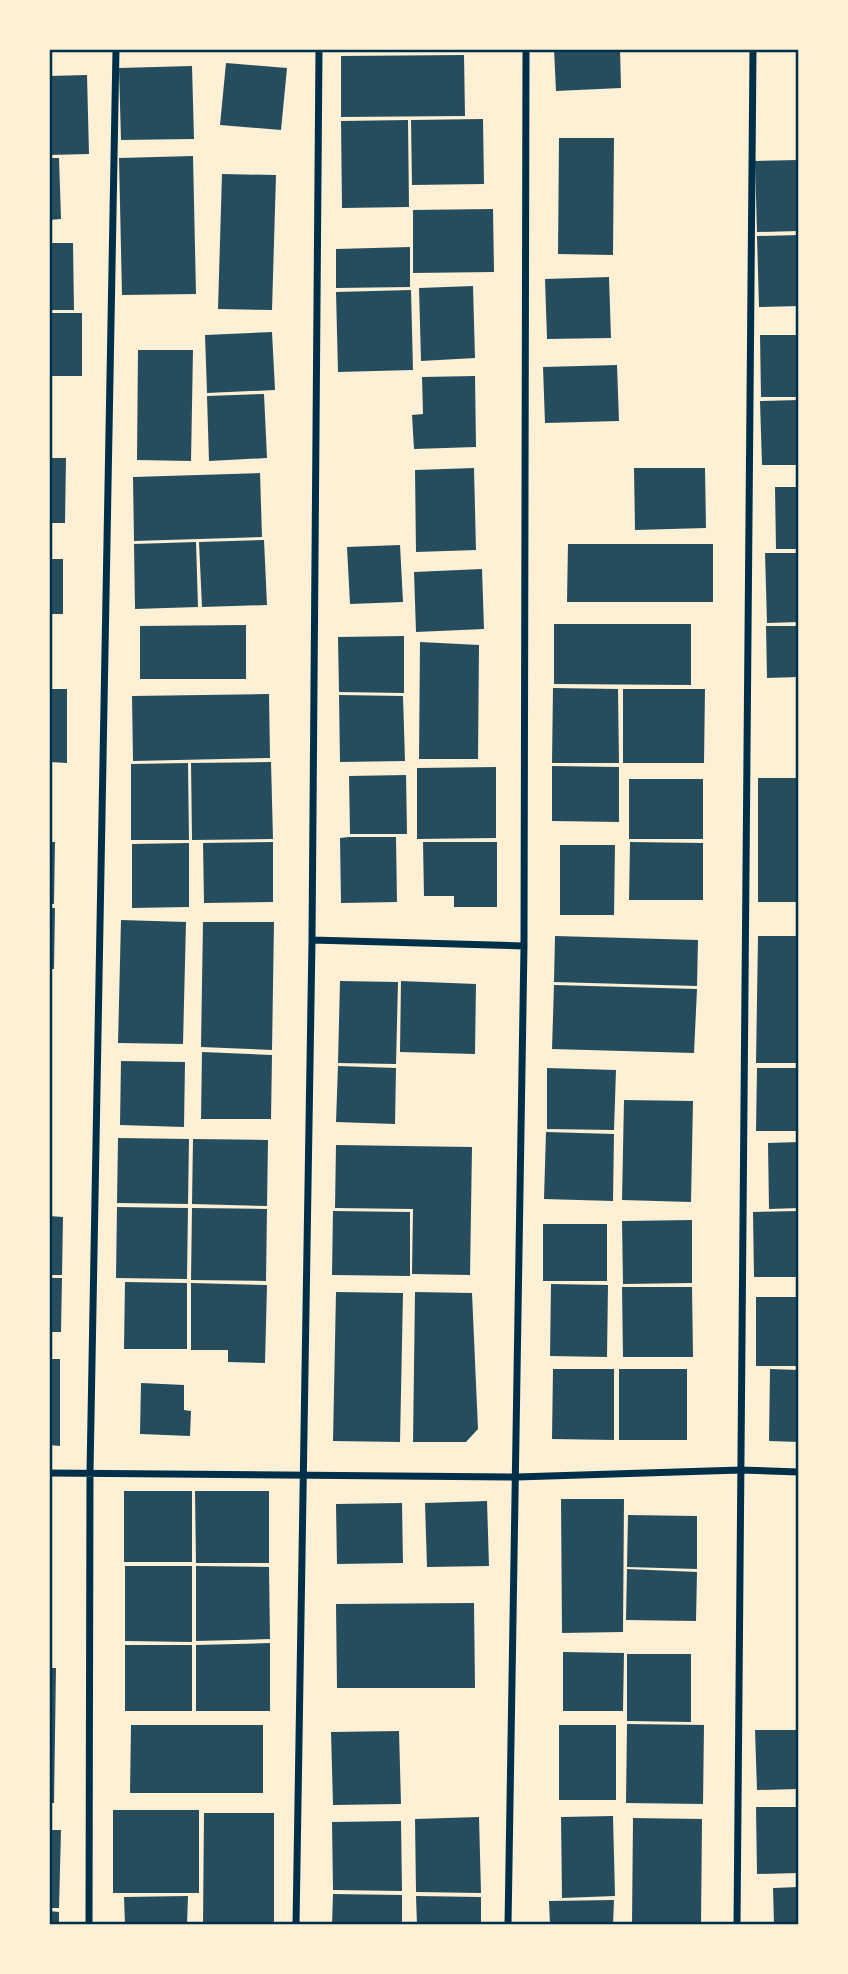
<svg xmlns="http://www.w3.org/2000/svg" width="848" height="1974" font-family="'Nunito Sans',sans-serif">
	<rect width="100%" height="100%" fill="#fdf0d5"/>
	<path fill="#264d5e" d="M554,49h66l1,39 -65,3z
		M464,55l1,61 -124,1v-61z
		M226,63l61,5 -6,62 -61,-5z
		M192,66l2,73 -73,1 -2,-72z
		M87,75l2,79 -40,1v-79z
		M483,119l1,65 -72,1 -1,-65z
		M408,120l1,87 -67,1 -1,-87z
		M559,138h55l-1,117 -55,-1z
		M193,156l3,138 -74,1 -3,-137z
		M49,158h10l2,61 -12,1z
		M799,160v71l-42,1 -2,-71z
		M222,174l54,1 -4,135 -54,-1z
		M493,209l1,63 -81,1v-63z
		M799,235v71l-40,1 -2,-71z
		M49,243h24l1,67h-25z
		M410,247v40l-74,1v-39z
		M609,277l2,61 -64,1 -2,-60z
		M473,286l2,72 -54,3 -2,-73z
		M411,290l2,80 -75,2 -2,-80z
		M49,313h33v63h-33z
		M272,332l3,58 -68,3 -2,-58z
		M760,335h39v62h-38z
		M138,350h55l-2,111 -54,-1z
		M617,365l2,56 -74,2 -2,-56z
		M475,376l1,71 -62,2 -2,-34 11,-1 -1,-37z
		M264,394l3,64 -58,3 -2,-65z
		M799,400v65h-37l-2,-64z
		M49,458h17l-1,65h-16z
		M474,468l2,82 -60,2 -1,-82z
		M634,468h71l1,60 -71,2z
		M260,473l2,64 -128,4 -1,-64z
		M775,487h24v62h-23z
		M264,540l3,65 -65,2 -3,-65z
		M196,542l2,65 -63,2 -1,-65z
		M568,544h145v58h-146z
		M400,545l3,57 -53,2 -3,-57z
		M765,553h34v69l-32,1z
		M49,559h14v55h-14z
		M482,569l2,60 -68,3 -2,-60z
		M554,624h137v61l-137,-1z
		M246,625v54h-106v-53z
		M766,626h33v51l-32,1z
		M404,636v57l-65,-1 -1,-55z
		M420,642l59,3 -1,114h-59z
		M553,688l65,1 1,74h-67z
		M49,689h18v74l-18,-1z
		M623,689h82l-1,74h-81z
		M269,694l1,64 -137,3 -1,-65z
		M339,695l64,1 2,65 -65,1z
		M271,762l2,77 -81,1 -1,-77z
		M188,763l1,77h-58v-76z
		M552,766l67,1v55l-67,-1z
		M496,767v71l-79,1v-71z
		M406,775l1,59h-57l-1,-58z
		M758,778h41v124h-41z
		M629,779h74v60h-74z
		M349,837h47l1,65 -56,1 -1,-65z
		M49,842h6l-1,62h-5z
		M273,842v60l-69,1 -1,-60z
		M423,842h74v65h-43v-11h-30z
		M630,842l73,1v57h-74z
		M189,843v64l-57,1v-64z
		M560,845h55l-1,70h-54z
		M49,908h6l-1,61h-5z
		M121,920l65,2 -3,122 -65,-1z
		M203,922h71l-2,128 -71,-3z
		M555,936l143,4 -1,46 -143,-4z
		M758,936h41v127h-43z
		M340,981l58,1 -2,82 -58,-1z
		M401,981l75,3 -1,70 -75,-2z
		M554,985l143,4 -3,64 -142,-4z
		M49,1052h3l-1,33h-2z
		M202,1052l70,3 -1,64h-70z
		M121,1061l64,1 -1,65 -64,-2z
		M338,1066l58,2 -1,56 -59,-2z
		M547,1068l69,2 -2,60 -67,-1z
		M757,1068h42v63h-43z
		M624,1100l69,1 -2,101 -69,-2z
		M546,1132l68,2 -1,67 -69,-2z
		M118,1138l71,1 -1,65 -71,-1z
		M193,1139l75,1 -1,66 -75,-2z
		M799,1142v66l-30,1 -1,-66z
		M336,1145l136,2 -2,128 -58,-1 1,-65 -78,-1z
		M117,1207l71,1 -1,71 -71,-1z
		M192,1208l75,1 -1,72 -75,-1z
		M333,1211l77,1v64l-78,-1z
		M799,1211v66h-45l-1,-65z
		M49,1216l14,1 -1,58h-13z
		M692,1220v63l-69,1 -1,-63z
		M543,1224h64v57h-64z
		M49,1278h13l-1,54h-12z
		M125,1282l62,1v66h-63z
		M191,1283l76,2 -2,78 -37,-1v-12h-37z
		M551,1284l57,1 -1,72 -57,-1z
		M622,1287h70l1,70h-70z
		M336,1292l67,1 -3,149 -67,-1z
		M415,1292l57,1 6,136 -12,13h-53z
		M756,1297h43v69h-43z
		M49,1359h11v87l-11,-1z
		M553,1369h61v71l-62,-1z
		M619,1369h68v71h-68z
		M770,1369l29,1v72l-30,-1z
		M141,1383l43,2v25l7,1 -1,25 -50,-2z
		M124,1491h68v71h-68z
		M195,1491h74v72h-73z
		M561,1499h63l-1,133 -61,1z
		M487,1501l2,65 -62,1 -2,-64z
		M402,1503l1,60 -66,1 -1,-60z
		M628,1515l69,1v53l-70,-2z
		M125,1566h67v76l-67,-1z
		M196,1566l73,1 1,72 -74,2z
		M627,1569l70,3 -1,49 -70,-1z
		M474,1603l1,85h-138l-1,-84z
		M270,1643v68h-74v-66z
		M125,1645h67v66h-67z
		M563,1652l61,1 -1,58h-60z
		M627,1654h64v68l-64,-1z
		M49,1668h7l-2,135h-5z
		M627,1724l77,1 -1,79 -77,-1z
		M131,1725h132v68h-133z
		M559,1725h57v75h-57z
		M755,1730h44v59l-42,1z
		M399,1731l2,73 -68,1 -2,-73z
		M756,1807h43v66l-42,1z
		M113,1810h86v83h-86z
		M204,1813h70v112h-71z
		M613,1816l2,80 -53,2 -1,-81z
		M479,1817l2,76 -65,-1 -1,-73z
		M633,1818l69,1 -1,106h-69z
		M401,1821l1,70 -69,-1 -1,-68z
		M49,1830h12l-2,78h-10z
		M799,1887v38h-25l-1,-37z
		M333,1894l69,1v30h-70z
		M188,1896l-1,29h-62l-1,-28z
		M416,1896l65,1v28h-64z
		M614,1900l-1,25h-63l-1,-24z
		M49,1911l10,1v13h-10z"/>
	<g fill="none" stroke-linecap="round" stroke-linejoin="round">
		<path stroke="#003049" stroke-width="7" d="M312,940l212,6
			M49,1473l468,4 224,-7 58,2
			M89,1925l1,-453 26,-1423
			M296,1925l16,-985 7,-891
			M508,1925l16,-979 2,-897
			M737,1925l16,-1876"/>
	</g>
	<rect width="848" height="1974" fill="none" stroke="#fdf0d5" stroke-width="102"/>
	<rect x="51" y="51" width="746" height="1872" fill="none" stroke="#003049" stroke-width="2.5"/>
</svg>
